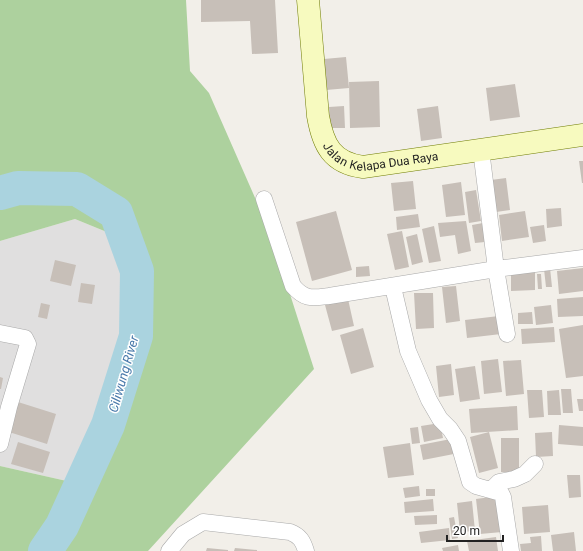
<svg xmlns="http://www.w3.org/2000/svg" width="583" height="551" font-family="Roboto,sans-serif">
	<rect width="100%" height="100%" fill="#f2efe9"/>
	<path fill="#e0dfdf" d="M75,219l44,18 17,46 -56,201 -80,-18v-225z"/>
	<path fill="#add19e" d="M0,0h186l4,71 19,22 61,139 44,137 -166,182h-148v-85l80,18 56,-201 -17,-46 -44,-18 -75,22z"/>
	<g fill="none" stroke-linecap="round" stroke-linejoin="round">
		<path stroke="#aad3df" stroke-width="34" d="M0,193l18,-5 59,1 39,24 21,58 -1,65 -28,89 -46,101 -17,25"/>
	</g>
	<path fill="#c7bfb8" d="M201,0h74l3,53 -26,1 -2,-33 -49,1z
		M346,57l3,31 -23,2 -2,-31z
		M379,81l1,46 -30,1 -1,-46z
		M515,84l5,33 -30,4 -4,-33z
		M344,106l1,22h-15l-1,-21z
		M438,106l4,32 -21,3 -4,-32z
		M579,161h4v22h-1z
		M506,178l4,32 -14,2 -5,-32z
		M413,181l3,28 -22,2 -3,-28z
		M461,182l4,33 -19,2 -4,-32z
		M476,190l5,31 -12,2 -4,-31z
		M561,208l1,18 -15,2 -1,-19z
		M336,211l16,59 -40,11 -16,-59z
		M525,211l4,26 -27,4 -3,-26z
		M418,214l2,13 -23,3 -1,-13z
		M466,221l5,30 -13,3 -3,-19 -15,2 -2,-14z
		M483,223l2,19 -10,1 -3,-18z
		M544,225l2,16 -13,2 -3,-16z
		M434,226l7,35 -12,2 -7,-34z
		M402,231l7,36 -14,3 -8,-36z
		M417,234l6,28 -11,3 -6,-28z
		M55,260l21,5 -5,21 -21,-5z
		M369,266l1,10 -14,1v-10z
		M550,268l2,19h-6l-2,-18z
		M583,268v23l-24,3 -2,-23z
		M535,272v18l-24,1v-18z
		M537,274h4l1,15h-4z
		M81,283l14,2 -3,19 -14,-2z
		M456,286l4,35 -14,2 -4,-36z
		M414,293h19l1,35 -18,1z
		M583,297v19l-25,1 -1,-18z
		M348,299l6,27 -22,5 -7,-26z
		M41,303l9,2 -3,14 -9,-2z
		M551,305l2,18 -17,2 -2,-18z
		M532,312l1,12h-15v-11z
		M499,316l2,18 -34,4 -2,-18z
		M583,325v51l-17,2 -7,-49z
		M554,327l1,15 -33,2 -1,-15z
		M363,328l11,39 -23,7 -11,-39z
		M498,359l4,33 -18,2 -3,-33z
		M521,360l3,34 -18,2 -3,-35z
		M451,364l3,31 -15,2 -3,-31z
		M475,366l5,33 -20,3 -5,-33z
		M0,377l3,1 -2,11h-1z
		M561,389h10l2,24h-10z
		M527,390h15l2,27 -15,1z
		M559,390l2,25h-13l-1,-24z
		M577,399h6v12h-4z
		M18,402l38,12 -9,30 -38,-12z
		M517,406l1,24 -47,3 -2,-24z
		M440,423l3,15 -19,4 -3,-16z
		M559,425l24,2v19l-25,-2z
		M418,427l2,16 -8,1 -2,-16z
		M489,432l9,36 -19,5 -9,-36z
		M552,432l1,24 -17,1 -1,-24z
		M456,438l3,15 -36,7 -3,-15z
		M501,438h18v34h-18z
		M18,442l32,10 -7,21 -32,-9z
		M410,443l4,32 -26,3 -5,-31z
		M567,475h13l1,22 -12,1z
		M419,486l1,10 -15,2 -2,-10z
		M426,489h9v7h-9z
		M498,496l4,36 -22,2 -4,-35z
		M433,499l1,12 -29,2 -1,-11z
		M472,501l3,30 -15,1 -3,-29z
		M548,505l2,27 -26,2 -2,-27z
		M437,515v9l-22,1 -1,-9z
		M454,517l4,21 -6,1 -3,-21z
		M449,528l1,12 -29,3 -2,-11z
		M574,532l2,19h-23l-2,-16z
		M541,536l1,15h-21l-1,-7 11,-1 -1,-6z
		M496,537l2,14h-29l-2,-10z
		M458,545l1,6h-16l-1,-3z
		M207,548l21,2v1h-22z
		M235,548l22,2v1h-23z"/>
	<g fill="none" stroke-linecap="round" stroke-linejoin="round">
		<defs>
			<path id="street" d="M481,150l15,119 11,65
				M264,199l29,87c12,14 19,12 36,10l167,-27 87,-11
				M393,287l15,64 21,49 11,19 10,10 8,12 12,41 6,4 25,7 2,4 8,54
				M0,333l25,5 3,6 -19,63 -9,37
				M491,490l8,-8 15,-3 11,-5 10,-10
				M169,551l14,-17 20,-12 87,10c10,4 13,9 16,19"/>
			<g id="secondary">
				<path id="s1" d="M308,0l10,116c5,29 14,47 45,51l220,-32"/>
			</g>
		</defs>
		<use href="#street" stroke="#a9a9a9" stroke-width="17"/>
		<use href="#secondary" stroke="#707d05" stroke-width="23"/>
		<use href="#street" stroke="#fff" stroke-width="16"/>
		<use href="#secondary" stroke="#f7fabf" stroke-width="22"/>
	</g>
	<g text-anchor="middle" stroke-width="3" stroke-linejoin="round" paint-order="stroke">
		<g font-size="12" fill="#222" stroke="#fff">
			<text dy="4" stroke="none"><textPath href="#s1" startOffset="206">Jalan Kelapa Dua Raya</textPath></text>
		</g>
		<g font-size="13" font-style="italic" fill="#4a7aab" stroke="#fff">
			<text transform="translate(123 374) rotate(-74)" y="5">Ciliwung River</text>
		</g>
	</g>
	<path d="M447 535v6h56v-6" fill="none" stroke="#222222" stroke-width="2"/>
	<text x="453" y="535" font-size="12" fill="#222222" stroke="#ffffff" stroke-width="3" paint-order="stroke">20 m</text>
</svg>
